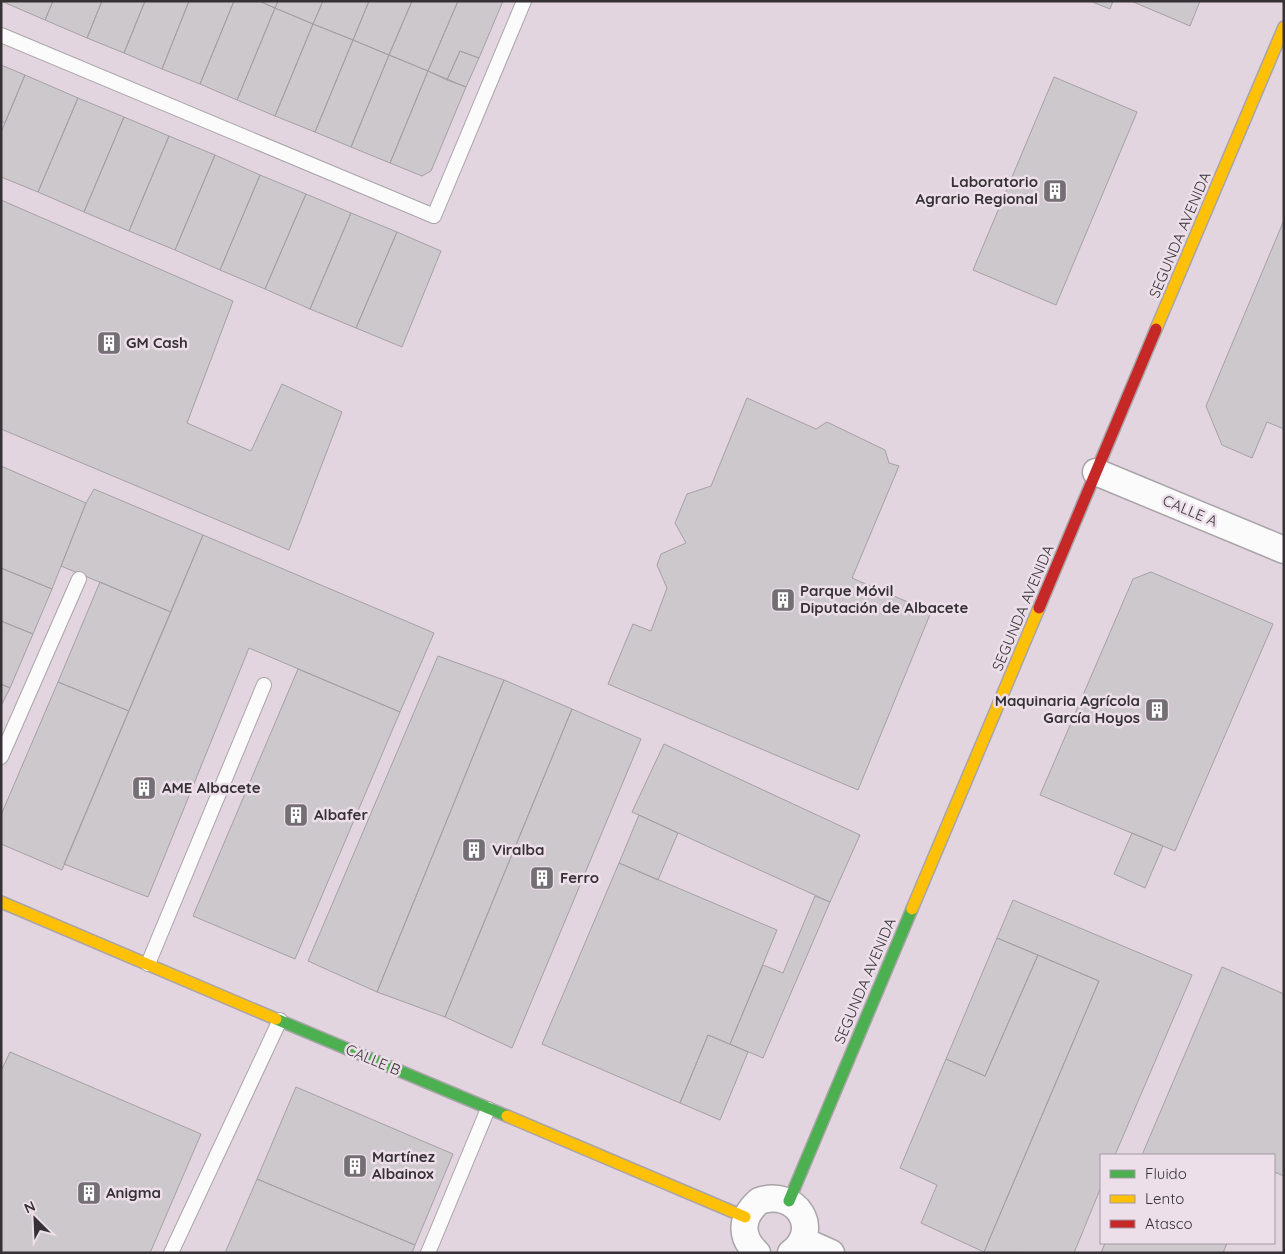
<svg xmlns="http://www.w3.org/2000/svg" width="1285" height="1254" font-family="Quicksand,sans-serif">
	<rect width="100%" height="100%" fill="#e9e2e8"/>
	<path fill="#e2d5e0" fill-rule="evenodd" d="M1,1h1283v1252h-1283zM1101,1155h173v88h-173z"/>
	<path fill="#cdc8cc" stroke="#a5a0a4" d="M1,1h52l-8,19z
		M53,1h49l-15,37 -42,-18z
		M102,1h43l-21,52 -37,-15z
		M145,1h44l-27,68 -38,-16z
		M189,1h45l-34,83 -38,-15z
		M234,1h25l16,7 -38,92 -37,-16z
		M259,1h19l-3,7z
		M278,1h45l-10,23 -38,-16z
		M323,1h46l-16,39 -40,-16z
		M369,1h43l-23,54 -36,-15z
		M412,1h46l-30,70 -39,-16z
		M458,1h45l-24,57 -19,-7 -13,29 -19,-9z
		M1090,1h23l-3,8z
		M1131,1h69l-10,25z
		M275,8l38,16 -38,92 -38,-16z
		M313,24l40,16 -38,92 -40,-16z
		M353,40l36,15 -38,92 -36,-15z
		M460,51l19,7 -13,29 -19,-7z
		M389,55l39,16 -38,92 -39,-16z
		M1,65l24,10 -20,48 -4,-2z
		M428,71l38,16 -35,84 -9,5 -32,-13z
		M25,75l53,23 -40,94 -37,-15v-45z
		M1054,77l83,35 -81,193 -83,-35z
		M78,98l46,19 -40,95 -46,-20z
		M124,117l45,19 -40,95 -45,-19z
		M169,136l46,19 -40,95 -46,-19z
		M215,155l45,20 -40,95 -45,-20z
		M260,175l46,19 -41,95 -45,-19z
		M306,194l45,19 -41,96 -45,-20z
		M1,200l232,101 -46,122 64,28 31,-67 60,28 -53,138 -288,-121z
		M351,213l46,19 -41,96 -46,-19z
		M1284,220v209l-17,-7 -15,36 -30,-13 -16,-39z
		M397,232l44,19 -39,96 -46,-19z
		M747,398l69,31 11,-7 58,28 4,13 10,3 -47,112 79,34 -73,178 -250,-106 25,-60 18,7 16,-43 -10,-23 4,-11 25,-11 -11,-20 12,-29 24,-8z
		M1,466l85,37 -34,86 -51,-21z
		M94,489l109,46 -32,77 -110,-46 25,-63z
		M203,535l231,98 -34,79 -151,-64 -101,249 -84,-33z
		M1,568l51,21 -19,45 -32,-13z
		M1151,572l122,52 -98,227 -135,-56 93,-216z
		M100,582l71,30 -42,99 -71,-29z
		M1,621l32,13 -23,54 -9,-4z
		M438,656l66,24 -127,312 -69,-31z
		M298,669l102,43 -105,247 -102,-43z
		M504,680l68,29 -127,308 -68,-25z
		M58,682l71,29 -67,159 -61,-26v-29z
		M1,684l9,4 -9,18z
		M572,709l69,30 -129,309 -67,-31z
		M664,744l196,91 -30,67 -198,-90z
		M639,815l39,18 -20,47 -39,-17z
		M1132,833l31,13 -18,42 -31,-14z
		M619,863l158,67 -47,114 -22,-9 -28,68 -138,-59z
		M815,896l15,6 -67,156 -33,-14 33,-79 20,8z
		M1013,900l179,75 -77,180h-14v32l-27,66 -90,-1 115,-271 -102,-43z
		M997,938l41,17 -53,121 -39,-17z
		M1038,955l61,26 -115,271 -63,-29 16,-38 -37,-17 46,-109 39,17z
		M1222,967l62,27v182l-10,-4v-17h-132z
		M708,1035l40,17 -28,68 -40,-17z
		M10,1052l191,82 -51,119h-149v-182z
		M296,1087l157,67 -38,91 -158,-66z
		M257,1179l158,66 -3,8h-187z
		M1105,1243h122l-4,10h-122z"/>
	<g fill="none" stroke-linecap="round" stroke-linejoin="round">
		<defs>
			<path id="lane" d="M1,35l433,181 90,-215
				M1,757l78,-178
				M148,964l116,-279
				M171,1253l109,-233
				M428,1253l60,-144"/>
			<path id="street" d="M1096,472l188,78
				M802,1240l29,13
				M757,1253c-18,-17 -16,-36 2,-52 38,-13 63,29 32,52"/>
			<path id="fast" d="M276,1019l231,97
				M789,1201l123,-292"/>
			<path id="slow" d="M1156,329l128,-302
				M1,902l275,117
				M912,909l127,-301
				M507,1116l238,101"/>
			<path id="jam" d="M1039,608l117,-279"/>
		</defs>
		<use href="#lane" stroke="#a9a4a8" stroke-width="16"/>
		<use href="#street" stroke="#a9a4a8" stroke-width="29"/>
		<use href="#fast" stroke="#a9a4a8" stroke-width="14"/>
		<use href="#slow" stroke="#a9a4a8" stroke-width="14"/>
		<use href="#jam" stroke="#a9a4a8" stroke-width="14"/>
		<use href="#lane" stroke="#fcfbfc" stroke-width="14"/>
		<use href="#street" stroke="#fcfbfc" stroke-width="26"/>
		<use href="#fast" stroke="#4caf50" stroke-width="11"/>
		<use href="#slow" stroke="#ffc107" stroke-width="11"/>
		<use href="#jam" stroke="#c62828" stroke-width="11"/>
	</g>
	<defs>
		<symbol id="building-square" viewBox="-11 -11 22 22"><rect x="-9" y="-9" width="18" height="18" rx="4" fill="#746f74" stroke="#ecdfea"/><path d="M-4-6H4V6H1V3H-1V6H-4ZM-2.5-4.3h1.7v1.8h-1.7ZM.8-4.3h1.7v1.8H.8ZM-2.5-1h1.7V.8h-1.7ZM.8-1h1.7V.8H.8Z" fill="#fff"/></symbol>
	</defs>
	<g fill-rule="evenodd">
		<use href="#building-square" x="1041" y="177" width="28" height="28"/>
		<use href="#building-square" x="95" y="329" width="28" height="28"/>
		<use href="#building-square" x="769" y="586" width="28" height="28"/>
		<use href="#building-square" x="1143" y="696" width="28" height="28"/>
		<use href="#building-square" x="130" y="774" width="28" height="28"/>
		<use href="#building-square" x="282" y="801" width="28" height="28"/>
		<use href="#building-square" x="460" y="836" width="28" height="28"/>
		<use href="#building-square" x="528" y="864" width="28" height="28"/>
		<use href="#building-square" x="341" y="1152" width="28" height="28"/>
		<use href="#building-square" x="75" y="1179" width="28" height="28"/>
	</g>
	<g text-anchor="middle" stroke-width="5" stroke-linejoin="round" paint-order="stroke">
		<g font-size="15" font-weight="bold" fill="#353135" stroke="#ecdfea" text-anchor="start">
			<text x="1038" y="187" text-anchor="end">Laboratorio<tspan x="1038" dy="17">Agrario Regional</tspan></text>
			<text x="126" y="348">GM Cash</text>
			<text x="800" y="596">Parque Móvil<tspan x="800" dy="17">Diputación de Albacete</tspan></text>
			<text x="1140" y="706" text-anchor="end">Maquinaria Agrícola<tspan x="1140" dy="17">García Hoyos</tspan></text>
			<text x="162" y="793">AME Albacete</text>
			<text x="314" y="820">Albafer</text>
			<text x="492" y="855">Viralba</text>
			<text x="560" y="883">Ferro</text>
			<text x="372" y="1162">Martínez<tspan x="372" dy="17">Albainox</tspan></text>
			<text x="106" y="1198">Anigma</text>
		</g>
		<g font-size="15" fill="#353135" stroke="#ecdfea">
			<text transform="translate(1180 235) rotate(-67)" y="5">SEGUNDA AVENIDA</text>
			<text transform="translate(1190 511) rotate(23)" y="5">CALLE A</text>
			<text transform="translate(1023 608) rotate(-67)" y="5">SEGUNDA AVENIDA</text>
			<text transform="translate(865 981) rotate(-67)" y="5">SEGUNDA AVENIDA</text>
			<text transform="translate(373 1060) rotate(23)" y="5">CALLE B</text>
		</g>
	</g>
	<rect width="1285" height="1254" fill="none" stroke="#353135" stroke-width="5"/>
	<rect x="1100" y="1154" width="175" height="90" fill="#ecdfea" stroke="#a399a2"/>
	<rect x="1110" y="1170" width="25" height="8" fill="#4caf50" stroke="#a399a2"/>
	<text x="1145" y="1179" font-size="15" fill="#353135">Fluido</text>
	<rect x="1110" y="1195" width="25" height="8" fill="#ffc107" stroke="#a399a2"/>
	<text x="1145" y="1204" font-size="15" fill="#353135">Lento</text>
	<rect x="1110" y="1220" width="25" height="8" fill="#c62828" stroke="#a399a2"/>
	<text x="1145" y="1229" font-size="15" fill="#353135">Atasco</text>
	<g transform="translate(35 1219) rotate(336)" stroke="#ecdfea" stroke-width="4" paint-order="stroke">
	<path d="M0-4L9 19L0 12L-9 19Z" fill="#353135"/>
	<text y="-8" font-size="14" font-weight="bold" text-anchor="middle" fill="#353135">N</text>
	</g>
</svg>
